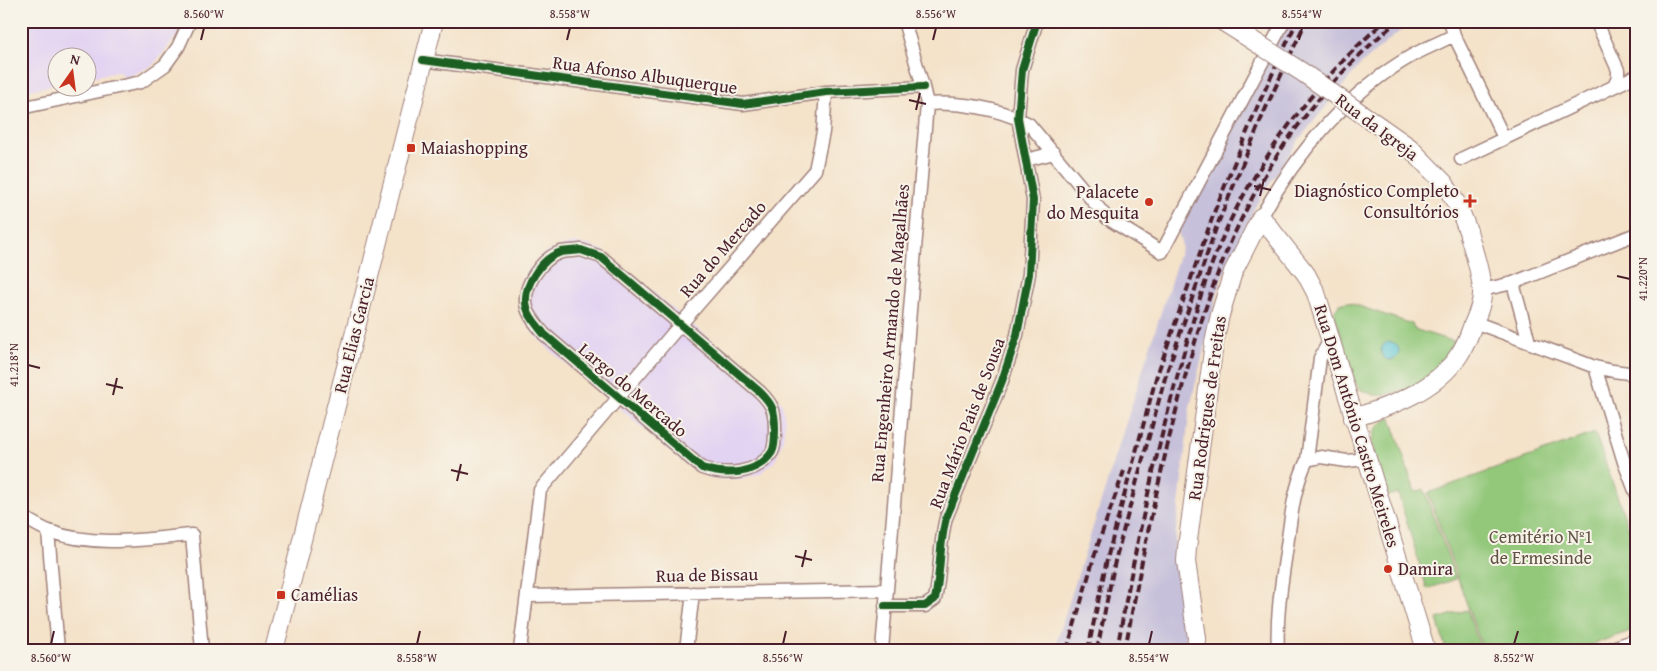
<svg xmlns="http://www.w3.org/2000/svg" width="1657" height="671" font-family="'Gentium Book Plus',serif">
	<rect width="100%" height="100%" fill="#f7f3e8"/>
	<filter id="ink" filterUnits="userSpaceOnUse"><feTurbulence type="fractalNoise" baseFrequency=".02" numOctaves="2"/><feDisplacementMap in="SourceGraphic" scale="10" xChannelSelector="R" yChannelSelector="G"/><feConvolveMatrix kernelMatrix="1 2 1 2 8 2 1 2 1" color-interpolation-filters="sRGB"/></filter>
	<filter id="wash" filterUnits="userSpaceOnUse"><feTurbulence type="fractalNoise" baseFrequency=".0096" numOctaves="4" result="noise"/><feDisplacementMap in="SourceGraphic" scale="20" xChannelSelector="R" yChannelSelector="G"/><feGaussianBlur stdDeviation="1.12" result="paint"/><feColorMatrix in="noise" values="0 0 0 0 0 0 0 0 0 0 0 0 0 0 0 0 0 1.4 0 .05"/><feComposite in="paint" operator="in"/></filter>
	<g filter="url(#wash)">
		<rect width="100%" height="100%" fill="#f4e2c9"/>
		<path fill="#e3d3f2" d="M21,21h159l-3,15 -25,30 -27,12 -7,-7 -30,7v-20h-30l-1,26 -36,8z
			M1248,21h30l-6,12z
			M573,243l15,2 14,5 163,135 17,18 3,18 -2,19 -8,21 -7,6 -9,7 -19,5h-22l-15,-4 -14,-8 -139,-117 -17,-17 -11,-17 -3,-15 1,-15 5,-12 18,-20 10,-5z"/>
		<path fill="#c6c0da" d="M1288,21h124l-52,44 -60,73 -44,67 -36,78 -30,124 -16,142 13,83 -3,18h-130l128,-404 -4,-15z"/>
		<path fill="#93c87a" stroke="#6e7452" d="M1347,302l65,22 2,5 44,14 -23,27 -21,16 -29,9h-11l-13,-5 -8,-10 -19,-68 6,-8z
			M1391,418l24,74 9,-3 32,90 -29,10 -29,-96 -11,3 -15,-51c0,-13 6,-22 19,-27z
			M1595,433l41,116v80l-60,21h-93l-55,-157z
			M1467,610l14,40h-35l-9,-31z"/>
		<path fill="#5cc7d6" stroke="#537380" d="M1381 351a9 9 0 1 1 18 0a9 9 0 1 1-18 0Z"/>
	</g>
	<g filter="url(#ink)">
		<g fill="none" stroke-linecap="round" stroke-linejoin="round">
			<defs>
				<path id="minor" d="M1450,21l4,14 50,103
					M1596,21l22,49v8l-4,8
					M423,60l320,44 83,-12 97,-5
					M927,104c33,-2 72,4 102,20l78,94 55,34 122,-231
					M21,108l120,-26 24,-17 13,-18 12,-26
					M1461,159l175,-83
					M1026,160l28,-7
					M1261,217c36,-65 87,-125 152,-162 13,-7 28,-13 41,-20
					M581,250l20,7 159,135c13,13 15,19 15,37 0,7 0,18 -3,23 -15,23 -47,24 -70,16l-158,-134c-6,-8 -15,-17 -17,-26 -6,-21 15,-50 34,-56 6,-1 14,-1 20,-2z
					M1513,283l16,59
					M1482,290l31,-7 123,-49
					M1474,322l121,45 18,4 23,3
					M1595,367l29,95 12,31
					M1307,460l13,-102 11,-20
					M21,516c9,5 18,11 28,15 45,17 97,8 143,4l10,115
					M48,531l10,119
					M527,596l360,-6
					M885,606h40l10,-7c6,-27 4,-55 11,-81l56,-137 15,-46 12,-61 4,-74 -15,-82 4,-48 15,-49
					M520,650l20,-160 140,-165 135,-155 8,-38 3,-40
					M686,650l7,-57
					M882,650l45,-546 -4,-17 -19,-66
					M1278,650c-2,-35 4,-70 9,-104 4,-30 7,-59 20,-86l14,-3 26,4 20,-2
					M1606,650l30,-10"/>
				<path id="secondary" d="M1353,418c39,-12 83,-28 106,-63 6,-9 10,-19 13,-28 5,-12 11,-24 10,-36 -1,-21 -9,-40 -14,-60
					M274,650l160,-629
					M1196,650l1,-12 -11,-77 1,-13 27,-205 6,-28 13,-43 28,-55 45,57 10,19 110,357"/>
			</defs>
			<use href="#minor" stroke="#9f807a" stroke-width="15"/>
			<use href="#secondary" stroke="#9f807a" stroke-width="20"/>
			<use href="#minor" stroke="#fff" stroke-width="12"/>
			<use href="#secondary" stroke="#fff" stroke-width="18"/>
			<path stroke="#4a1f2b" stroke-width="4" stroke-dasharray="8 4" stroke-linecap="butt" d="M1067,650l30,-103 27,-76
				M1088,650l19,-91 49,-181 59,-168 43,-105 39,-84
				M1097,650l18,-89 50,-183 51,-150 49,-118 41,-89
				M1117,650c16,-91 35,-181 59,-269 17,-62 34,-125 65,-181 37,-67 86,-129 144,-179
				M1125,650c16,-88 34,-176 57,-262 17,-62 35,-123 65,-180 34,-69 91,-139 151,-187"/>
			<defs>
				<path id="secondary-bridge" d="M1222,21l80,51 107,75 36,37 14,24 9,23"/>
			</defs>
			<use href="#secondary-bridge" stroke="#9f807a" stroke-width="20" stroke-linecap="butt"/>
			<use href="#secondary-bridge" stroke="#fff" stroke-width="18"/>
			<defs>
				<path id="cycleway" d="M423,60l320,44 83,-12 97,-5
					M581,250l20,7 159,135c13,13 15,19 15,37 0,7 0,18 -3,23 -15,23 -47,24 -70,16l-158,-134c-6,-8 -15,-17 -17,-26 -6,-21 15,-50 34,-56 6,-1 14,-1 20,-2z
					M885,606h40l10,-7c6,-27 4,-55 11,-81l56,-137 15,-46 12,-61 4,-74 -15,-82 4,-48 15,-49"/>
			</defs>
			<use href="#cycleway" stroke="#f7f3e8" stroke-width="11"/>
			<use href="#cycleway" stroke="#1b5e20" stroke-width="8"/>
		</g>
	</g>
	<path fill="none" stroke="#4a1f2b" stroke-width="2" d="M201,40l3,-12M567,40l3,-12M933,40l3,-12M1299,40l3,-12M909,100l17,4M916,110l4,-17M1254,186l17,4M1260,196l4,-17M1617,276l13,3M28,365l12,3M106,384l17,4M113,395l4,-17M451,470l17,4M457,481l4,-17M795,556l17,4M802,567l4,-17M51,644l3,-13M417,644l3,-13M783,644l3,-13M1149,644l3,-13M1514,644l4,-13"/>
	<g fill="#c8321e" stroke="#f7f3e8" stroke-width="2">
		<rect x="406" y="143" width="10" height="10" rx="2.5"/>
		<path d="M1467.5 193.5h5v5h5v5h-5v5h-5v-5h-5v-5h5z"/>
		<circle cx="1149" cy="202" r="5"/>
		<circle cx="1388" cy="569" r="5"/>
		<rect x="276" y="590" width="10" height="10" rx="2.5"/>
	</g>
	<g text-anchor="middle" stroke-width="4" stroke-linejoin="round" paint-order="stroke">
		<g font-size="18" fill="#4a1f2b" stroke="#f7f3e8">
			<text transform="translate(645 75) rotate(8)" y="6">Rua Afonso Albuquerque</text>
			<text transform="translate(1377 127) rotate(37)" y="6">Rua da Igreja</text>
			<text transform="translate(723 249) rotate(-49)" y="6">Rua do Mercado</text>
			<text transform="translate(890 333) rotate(-85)" y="6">Rua Engenheiro Armando de Magalhães</text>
			<text transform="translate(354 335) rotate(-76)" y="6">Rua Elias Garcia</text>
			<text transform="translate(633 390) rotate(40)" y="6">Largo do Mercado</text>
			<text transform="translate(1207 408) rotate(-82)" y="6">Rua Rodrigues de Freitas</text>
			<text transform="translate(967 423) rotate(-69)" y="6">Rua Mário Pais de Sousa</text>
			<text transform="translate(1357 426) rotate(73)" y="6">Rua Dom António Castro Meireles</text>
			<text transform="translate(707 575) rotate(-1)" y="6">Rua de Bissau</text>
		</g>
		<g font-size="18" fill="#4a1f2b" stroke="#f7f3e8" text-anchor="start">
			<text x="421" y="154">Maiashopping</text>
			<text x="1459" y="197" text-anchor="end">Diagnóstico Completo<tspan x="1459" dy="21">Consultórios</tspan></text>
			<text x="1139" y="198" text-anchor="end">Palacete<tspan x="1139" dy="21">do Mesquita</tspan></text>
			<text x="1398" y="575">Damira</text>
			<text x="291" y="601">Camélias</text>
		</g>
		<g font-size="18" fill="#605243" stroke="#f7f3e8">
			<text x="1541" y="543">Cemitério Nº1<tspan x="1541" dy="21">de Ermesinde</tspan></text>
		</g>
	</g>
	<rect width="1657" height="671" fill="none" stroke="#f7f3e8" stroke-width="55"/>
	<g transform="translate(72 72) rotate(14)"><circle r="24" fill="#f7f3e8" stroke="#b29e9c"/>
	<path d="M0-4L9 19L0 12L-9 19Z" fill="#c8321e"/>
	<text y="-8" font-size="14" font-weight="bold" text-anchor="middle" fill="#4a1f2b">N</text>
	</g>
	<rect x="28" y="28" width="1602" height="616" fill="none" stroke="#4a1f2b" stroke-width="2"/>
	<g font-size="12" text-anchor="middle" fill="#4a1f2b">
		<text x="204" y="18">8.560°W</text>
		<text x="570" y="18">8.558°W</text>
		<text x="936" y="18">8.556°W</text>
		<text x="1302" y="18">8.554°W</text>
		<text transform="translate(1643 279) rotate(-90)" y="4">41.220°N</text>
		<text transform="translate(14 365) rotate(-90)" y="4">41.218°N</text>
		<text x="51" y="662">8.560°W</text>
		<text x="417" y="662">8.558°W</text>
		<text x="783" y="662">8.556°W</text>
		<text x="1149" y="662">8.554°W</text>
		<text x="1514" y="662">8.552°W</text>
	</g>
</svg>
